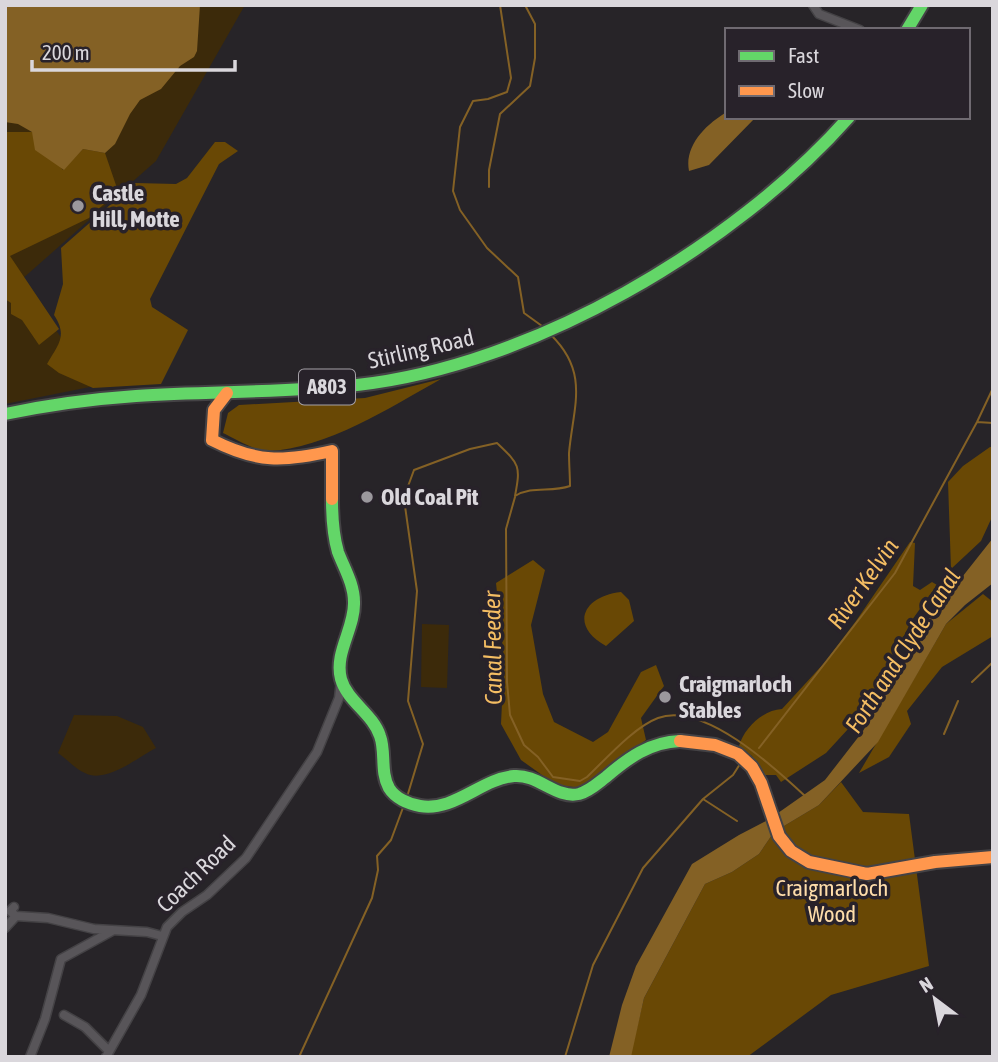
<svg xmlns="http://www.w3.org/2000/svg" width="998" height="1062" font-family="'Asap Condensed',sans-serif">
	<rect width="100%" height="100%" fill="#272428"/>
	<path fill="#3c2a0a" d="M5,5h240l-89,156 -135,119 74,106 -90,18z
		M422,624l27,1 -2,63 -26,-1z
		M74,715l43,1 26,11 13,21c-19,10 -51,36 -71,25 -10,-4 -18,-14 -27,-20z"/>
	<path fill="#694805" d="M5,132h27l31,38 20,-21 22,4 13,38 -29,27 -79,38 49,73 -20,16 -17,-25 -11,-6v-11l-6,-4z
		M215,142h10l13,9 -19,13 -69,135 2,8 36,23 -27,54 -68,4 -34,-15 -12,-9c11,-19 21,-28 7,-49l9,-31 -2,-36 74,-65 41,1 11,-6z
		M441,379c-50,28 -115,70 -173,72 -11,1 -34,-13 -45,-18l5,-20 11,-8 126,-7z
		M990,447h3v68l-12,26 -30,28 -3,-87 15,-16z
		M910,542l5,1 -2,43 7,4 12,-8 5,3 -25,35 -42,82 -10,14 -34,37 -45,29 -5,-7h-14l-10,-19 -13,-10c5,-18 24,-36 43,-37l44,-48 30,-40z
		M533,560l12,10 -14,55 12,69 11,28 39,20 15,-10 33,-60 15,-7 8,21 -23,32 5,22 -24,17 -29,25 -11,6 -26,-3 -35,-25 -20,-36 3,-64 -8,-77z
		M621,592l8,8 5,21 -28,25c-37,-20 -23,-50 15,-54z
		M983,594l10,8v34l-51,31 -35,44 4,13 -22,33 -30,16 87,-149z
		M841,782l22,30 46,2 20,152 -98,29 -84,62h-117l14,-59 61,-114 27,-12 27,-18 15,-22 45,-27z"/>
	<path fill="#846125" d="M5,5h195l-3,46 -3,6 -14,9 -19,23 -21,11 -10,14 -15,30 -10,9 -22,-4 -19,21 -29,-20 -3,-18 -14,-8 -13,-2z
		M727,112v5h29l-47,48 -20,6c-5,-25 17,-47 38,-59z
		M993,538v45l-28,22 -19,19 -68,118 -59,63 -45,27 -15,22 -27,18 -27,12 -61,114 -13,59h-22l13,-52 14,-39 56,-102 47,-29 29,-15 57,-40 38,-49 74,-127 18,-18z"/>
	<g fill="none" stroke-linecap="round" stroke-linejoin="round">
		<path stroke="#846125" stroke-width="2" d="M500,5l11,73 -4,14 -19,7 -15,2 -13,26 -7,64 7,19 27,38 31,29 6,36 18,13
			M489,187v-17l11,-56 30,-28 5,-28v-34l-10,-19
			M977,422l16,1
			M515,497l-9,32 1,153 3,33 14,30 14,12 15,20 27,4 7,-4c19,-18 47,-50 71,-59 45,-17 116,49 147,78
			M972,682l21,-20
			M944,734l14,-33
			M759,748l136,-175 82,-151 16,-34
			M407,797l16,-53 -15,-43 9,-110 -12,-85 2,-17 7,-19 56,-21 27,-6c22,21 24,22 18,53 18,-11 35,-3 55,-10 0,-10 -1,-22 -1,-33 4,-46 21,-80 -18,-118
			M703,799l34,22
			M299,1057l73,-159 6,-28 -1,-14 14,-16 13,-35
			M565,1057l28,-92 50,-97 60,-69 30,-24 7,-11"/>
		<defs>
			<path id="street" d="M813,5l6,9 41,16
				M14,907l-4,4 6,5
				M16,916l32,2 46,11 53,3 15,4
				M5,928l11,-12
				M64,1015l21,12 24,24
				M30,1057l15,-38 16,-60 51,-28
				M106,1057l35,-62 26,-68 15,-15 25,-17 39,-37 71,-106 22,-54 2,-17"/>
			<path id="fast" d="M907,30l15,-25
				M5,414c43,-9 87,-15 131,-18 73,-5 148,-3 221,-11 174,-19 377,-138 492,-268
				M332,499c0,18 1,36 6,53 6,16 16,32 16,50 1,26 -20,51 -13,77 6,22 32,35 39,57 6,16 0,36 9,52 6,10 19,16 31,18 34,6 61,-27 94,-30 24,-2 42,23 65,18 11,-3 19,-11 27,-17 22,-19 44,-35 74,-36"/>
			<path id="slow" d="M227,393l-13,17 -2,30c45,23 71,22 120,11v48
				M680,741l35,4 23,9 14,13 9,16 18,53 12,15 18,11 58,12 68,-12 58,-5"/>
		</defs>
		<use href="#street" stroke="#444245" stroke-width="11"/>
		<use href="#fast" stroke="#444245" stroke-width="16"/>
		<use href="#slow" stroke="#444245" stroke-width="16"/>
		<use href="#street" stroke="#585559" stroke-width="8"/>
		<use href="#fast" stroke="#63d668" stroke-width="12"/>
		<use href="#slow" stroke="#ff974d" stroke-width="12"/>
	</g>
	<g fill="#9b989d" stroke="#28222a" stroke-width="2.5">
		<circle cx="78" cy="206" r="7"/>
		<circle cx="367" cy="497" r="7"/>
		<circle cx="665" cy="697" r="7"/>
	</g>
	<g text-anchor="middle" stroke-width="7" stroke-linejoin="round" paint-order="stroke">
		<rect fill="#28222a" stroke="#a5a1a7" stroke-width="2" x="299" y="369.5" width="56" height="35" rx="5"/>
		<g font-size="21" font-weight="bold" fill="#dad7dc">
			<text x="327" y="394">A803</text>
		</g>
		<g font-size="23" font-weight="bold" fill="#dad7dc" stroke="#28222a" text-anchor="start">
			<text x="92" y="201">Castle<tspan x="92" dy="26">Hill, Motte</tspan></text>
			<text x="381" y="505">Old Coal Pit</text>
			<text x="679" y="692">Craigmarloch<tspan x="679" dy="26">Stables</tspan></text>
		</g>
		<g font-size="23" fill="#dad7dc" stroke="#28222a">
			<text transform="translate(421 349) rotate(-13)" y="8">Stirling Road</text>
			<text transform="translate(196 874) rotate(-44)" y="8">Coach Road</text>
		</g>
		<g font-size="23" fill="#feddaa" stroke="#28222a">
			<text x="832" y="896">Craigmarloch<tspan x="832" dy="26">Wood</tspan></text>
		</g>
		<g font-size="24" font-style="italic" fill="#f4bd63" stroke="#28222a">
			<text transform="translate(863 584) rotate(-55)" y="8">River Kelvin</text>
			<text transform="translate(493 648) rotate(-91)" y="8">Canal Feeder</text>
			<text transform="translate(903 651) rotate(-57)" y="8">Forth and Clyde Canal</text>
		</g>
	</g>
	<rect width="998" height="1062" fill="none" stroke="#dad7dc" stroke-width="14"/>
	<rect x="725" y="28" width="245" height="91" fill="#28222a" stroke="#6f6a71" stroke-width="2"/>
	<rect x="739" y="51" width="35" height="10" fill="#63d668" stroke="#6f6a71" stroke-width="2"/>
	<text x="788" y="63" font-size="21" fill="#dad7dc">Fast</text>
	<rect x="739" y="86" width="35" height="10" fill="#ff974d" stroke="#6f6a71" stroke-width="2"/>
	<text x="788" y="98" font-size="21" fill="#dad7dc">Slow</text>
	<g transform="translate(935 999) rotate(328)" stroke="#28222a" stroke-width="5" paint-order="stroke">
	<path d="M0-5L12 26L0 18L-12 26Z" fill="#dad7dc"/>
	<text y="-10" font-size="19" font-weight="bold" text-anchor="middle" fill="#dad7dc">N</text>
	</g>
	<path d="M32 60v10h203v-10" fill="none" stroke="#dad7dc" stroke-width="3.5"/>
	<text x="42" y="60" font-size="21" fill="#dad7dc" stroke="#28222a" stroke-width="5" paint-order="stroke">200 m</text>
</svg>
